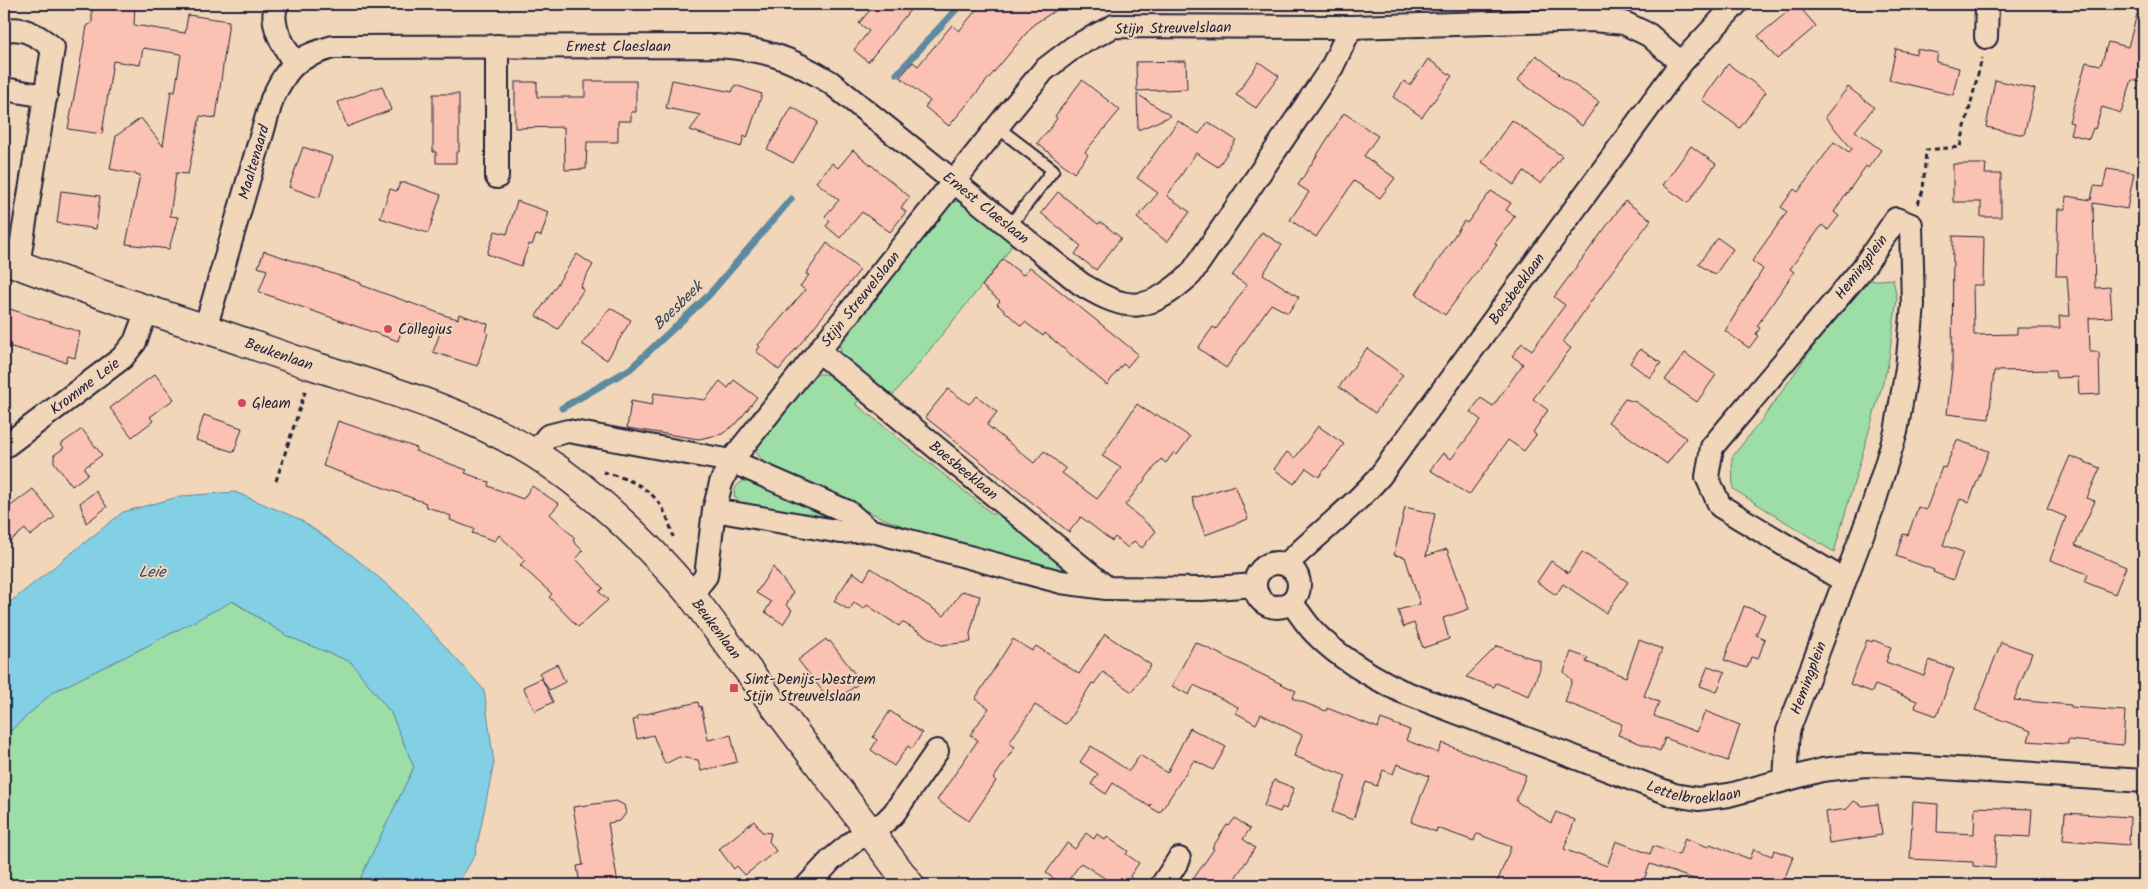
<svg xmlns="http://www.w3.org/2000/svg" width="2148" height="889" font-family="Kalam,sans-serif">
	<rect width="100%" height="100%" fill="#f2d6b9"/>
	<filter id="ink" filterUnits="userSpaceOnUse"><feTurbulence type="fractalNoise" baseFrequency=".02" numOctaves="2"/><feDisplacementMap in="SourceGraphic" scale="10" xChannelSelector="R" yChannelSelector="G"/><feConvolveMatrix kernelMatrix="1 2 1 2 8 2 1 2 1" color-interpolation-filters="sRGB"/></filter>
	<g filter="url(#ink)">
		<path fill="#9ddea7" stroke="#608071" d="M960,201l54,41 -11,17 -113,140 -48,-42 -2,-10 3,-8 110,-137z
			M1893,279l4,20 -9,66 -54,187 -101,-63 -1,-32 32,-40 67,-96 33,-40z
			M818,374c17,-2 30,14 42,24l-4,6 138,111 5,-5 69,60 -3,2 -134,-36 -44,-16 -122,-55 -11,-16 47,-61z
			M746,480l15,3 80,34 -2,7 -97,-20 -8,-8c0,-9 4,-13 12,-16z
			M232,601l55,35 64,26 40,51 23,54 -57,118h-353v-148l49,-45 98,-48z"/>
		<path fill="#83cfe3" stroke="#5c8aa0" d="M235,492l64,27 54,37 44,37 87,97 10,73 -19,92 -18,30h-100l57,-118 -23,-54 -40,-51 -64,-26 -54,-35 -82,43 -98,48 -49,45v-130l119,-95 59,-16z"/>
		<g fill="none" stroke-linecap="round" stroke-linejoin="round">
			<path stroke="#5c8aa0" stroke-width="7" d="M897,74l64,-70
				M562,408l68,-39 78,-73 83,-97"/>
		</g>
		<path fill="#fbc1b3" stroke="#22223b" d="M92,4h43l-1,21 51,8 3,-18 41,6 -13,97 -16,-2 -12,58 -12,-1 -6,43 8,1 -9,32 -43,-5 14,-69 -30,-6 6,-33 25,-18 22,28 8,-55 4,1 6,-38 -38,-6 -3,17 -27,-4 -11,73 -34,-5 19,-103 5,-3z
			M875,4h40l-47,58 -14,-12 15,-19 -10,-8z
			M981,4h85l-32,20 -85,102 -24,-19 5,-6 -30,-24 13,-15 5,4 34,-41 7,6z
			M1797,4l19,22 -39,33 -19,-23z
			M2139,7l5,1v75l-12,-3 -11,33 -19,-6 -7,22 -2,-1 -4,11 -19,-5 3,-11 -4,-1 17,-60 15,3 7,-23 20,5z
			M1896,49l20,5 1,-5 21,4 -2,9 23,6 -6,27 -64,-15z
			M1536,55l23,18 -1,1 41,28 -17,24 -64,-46z
			M1428,59l24,17 -30,41 -29,-20 11,-16 6,4z
			M1186,61l1,28 -50,2 -1,-29z
			M1259,62l20,14 -23,32 -20,-13z
			M1728,64l38,28 -26,36 -38,-28z
			M672,80l60,12 3,-7 27,9 -15,44 -3,-2 -3,11 -51,-17 11,-15 -35,-7z
			M1082,80l38,30 -35,42 3,3 -14,18 -37,-30 15,-17 5,-8 -2,-2z
			M1995,80l40,9 -11,46 -38,-8z
			M585,81h51v31h-5v9h-13v21h-31l-1,27 -21,1 -1,-43 -49,1v-46h22v15h48z
			M382,86l9,24 -44,17 -9,-25z
			M1848,87l26,20 -19,24 26,19 -13,18 -2,-2 -32,46 5,4 -11,14 -6,-5 -32,44 4,3 -37,54 3,2 -4,6 2,2 -9,12 -24,-17 38,-62 -11,-8 35,-49 -6,-5 13,-18 4,3 36,-50 15,10 3,-3 -27,-32z
			M433,94h26v58h-3v11h-20v-11h-3z
			M1137,94l34,22 -33,14z
			M792,107l26,15 -25,41 -26,-14z
			M1344,113l34,23 -14,20 31,22 -15,20 -26,-17 -38,56 -26,-17 19,-28 -11,-7z
			M1512,120l50,36 -21,28 -17,-13 -10,14 -32,-23z
			M1178,121l21,13 9,-12 28,18 -18,27 -22,-14 -29,43 23,16 -23,30 -30,-24 21,-25 -21,-15z
			M1691,146l25,18 -28,39 -25,-18z
			M303,147l30,10 -14,41 -30,-11z
			M853,150l57,47 -9,11 5,4 -16,20 -28,-20 -22,26 -14,-12 4,-5 -5,-5 14,-16 -23,-18 16,-19 6,5z
			M1953,164h33l-1,10h16v43h-20v-15h-28z
			M2107,169l27,4 -7,36 -34,-6 2,85 15,-1 2,30 -23,1 1,34h9l1,42 -21,1 -1,-18 -22,1 -1,-8 -61,1 -5,48 -42,-5 5,-45 1,-133 31,1 -1,48h-10l1,50 43,-1v-6h43l-1,-12h11l-3,-40h-11l2,-67h7l1,-13 25,4 3,-14 9,1z
			M400,183h7l34,12 -13,38 -48,-15 10,-29 7,2z
			M61,191l39,5 -4,33 -39,-6z
			M1491,191l20,12 -5,7 9,6 -20,27 2,2 -52,70 -29,-21 48,-73 3,2z
			M1058,192l40,32 3,-2 20,16 -25,32 -21,-16 6,-8 -40,-33z
			M517,201l32,11 -8,24 -5,-1 -4,10 -3,-1 -8,22 -34,-12 8,-23 12,3z
			M1625,201l26,19 -44,58 -44,64 8,6 -38,51 15,11 -15,22 3,3 -12,16 -16,-11 -39,55 -39,-25 13,-17 8,6 30,-39 -11,-8 11,-14 12,8 30,-42 -11,-8 10,-13 10,7 33,-45 -11,-8z
			M1262,232l20,13 -19,29 36,23 -11,16 -17,-9 -45,64 -28,-20 15,-21 3,2 31,-44 -15,-9z
			M1718,238l15,11 -18,26 -17,-11z
			M827,243l33,27 -81,100 -23,-19 4,-4 -2,-2 47,-55 -5,-4 9,-11 -3,-1z
			M264,251l97,32v2l86,31 11,3 1,-5 29,10 -2,8 2,1 -11,33 -44,-14 7,-19 -36,-11 -6,19 -139,-49 8,-22 -9,-3z
			M577,254l16,11 -13,22 4,2 -26,40 -22,-13z
			M1003,259l20,16 7,-8 108,87 -11,13 -4,-3 -16,21 -62,-52 -2,3 -18,-14 -4,4 -24,-22 3,-3 -18,-15z
			M4,307l76,25 -5,26 -7,-2 -2,6 -62,-17z
			M610,308l21,12 -24,40 -25,-16z
			M1367,348l36,27 -28,38 -36,-26z
			M1640,349l21,14 -11,15 -20,-15z
			M1685,353l31,22 -19,27 -32,-22z
			M155,374l19,25 -24,18 3,4 -21,16 -22,-29z
			M734,380l23,17 -19,25 -16,12 -23,5 -72,-11 4,-27 21,4 2,-12 51,7 15,-19 8,7z
			M948,389l21,15 8,-8 20,16 -10,13 47,38 10,-12 22,18 -4,4 35,26 24,-31 -19,-12 35,-52 17,12 2,-2 34,23 -13,18 -3,-3 -8,11 -5,-4 -36,46 31,26 -14,17 -8,-7 -6,7 -13,-11 -3,4 -31,-24 -12,15 -144,-115z
			M1625,399l11,3 50,36 -19,26 -59,-42z
			M204,415l38,13 -8,24 -38,-12z
			M338,421l79,27 -2,3 52,19 -2,3 24,9 -1,4 35,13 9,-13 27,18 -9,10 25,24 -2,2 2,3 8,8 -7,8 27,29 -4,4 9,8 -30,27 -29,-30 3,-3 -32,-29 5,-5 -26,-25 -4,6 -23,-8 2,-4 -24,-9 1,-4 -26,-10 1,-3 -103,-37z
			M1318,426l26,18 -25,33 -13,-9 -12,16 -20,-15 13,-17 8,6z
			M82,429l20,26 -18,13 4,6 -16,12 -18,-24v-7l10,-7 -3,-4z
			M1957,440l32,11 -20,51 -9,-3 -17,46 20,7 -10,28 -20,-8 1,-2 -38,-14 7,-22 5,1 10,-28 8,3 16,-43 3,1z
			M2070,456l30,12 -13,30 8,3 -20,44 51,22 -11,27 -30,-12 3,-8 -38,-14 16,-43 -19,-8z
			M1235,485l13,34 -43,16 -13,-37z
			M33,489l22,28 -25,19 -5,-7 -21,17v-35z
			M96,491l11,16 -21,16 -6,-20z
			M1405,507l30,7 -9,42 21,-7 22,60 -26,9 6,21 -26,9 -9,-25 -11,4 -5,-17 22,-6 -15,-47 -11,-2z
			M1582,552l46,30 -22,31 -43,-29 -7,11 -19,-13 14,-21 17,12z
			M773,567l20,26 -7,12 6,5 -9,14 -18,-12 6,-10 -15,-9z
			M871,568l73,48 18,-25 18,5 -10,38 1,8 -30,3 -39,-23 -3,4 -32,-21 -3,4 -10,-6 -5,7 -15,-9 19,-29 11,8z
			M1744,606l21,8 -9,21 9,4 -7,20 -7,-2 -4,11 -23,-8z
			M1105,634l46,31 -19,27 -29,-20 -9,12 -2,-1 -25,40 -2,1 -30,-19 -26,38 6,4 -22,32 3,2 -27,40 -32,-21 41,-60 -8,-5 19,-27 -14,-9 38,-60 19,12 4,-5 43,28z
			M826,639l2,3 2,-1 31,41 -29,21 -34,-43z
			M1639,640l23,9 -18,47 15,6 -5,14 43,16 8,-21 35,14 -12,36 -63,-23 -5,13 -42,-16 4,-11 -57,-22 7,-22 -8,-8 7,-20 17,6 -2,4 40,15z
			M1867,640l5,2 1,-2 18,7 -5,15 38,14 5,-16 25,9 -17,47 -22,-8 2,-7 -42,-16 -3,7 -22,-8z
			M1195,642l101,49 -4,7 34,13 1,-3 51,20 3,-9 29,11 -4,10 32,13 4,-10 84,32 -10,26 35,22 5,-11 19,8 -11,29 43,17 9,-25 34,13 3,-8 26,9 6,-17 23,9 2,-3 40,15 4,-10 18,7 2,-6 19,7 -11,28h-71l-61,-21 -8,21h-146l15,-38 -33,-13 -2,1 -2,6 -37,-13 -1,4 -25,-10 18,-46 -32,-12 -4,10 -10,-4 -6,16 -11,-4 -13,38 -21,-8 14,-36 -52,-20 8,-21 -41,-21 -5,10 -20,-11 2,-6 -44,-22 -5,10 -17,-9z
			M2001,642l31,11 -18,47 57,5v2l54,4 -2,34 -55,-5v4l-40,-3 3,-10 -56,-21z
			M1497,646l43,15v8l-11,27 -33,-13 -2,4 -28,-10z
			M557,664l8,18 -16,8 -7,-11 11,23 -18,9 -12,-24 19,-9 -3,-5z
			M1708,666l17,6 -8,20 -17,-6z
			M698,702l1,5 2,-1 7,34 23,-5 6,27 -36,9 -3,-11 -19,-3 -14,7 -12,-29 -16,4 -4,-19 5,-1 -1,-3z
			M890,711l32,22 -10,16 -4,-3 -14,20 -23,-16 6,-10 -4,-3z
			M1190,728l36,19 -13,23 -19,-10 -34,53 -10,-6 1,-3 -1,3 -37,-24 -7,11 -15,-10 7,-10 -18,-12 11,-16 38,25 11,-16 27,18z
			M1274,780l20,8 -8,21 -4,-2 -2,5 -16,-6z
			M616,801l8,4 2,8 -6,8 -12,2 10,61 -38,1 -3,-19 6,-1 -10,-58z
			M1854,801l9,5 15,-2 4,31 -53,8 -4,-31 22,-3z
			M1913,802l25,2 -1,28 37,2 1,-27 57,2 -2,28 -33,-2 -2,33 -22,-2v-4l-63,-3z
			M2065,813l65,4 -1,28 -66,-5z
			M1235,818l15,11 -7,10 12,9 -11,17 -14,20h-41l25,-36 -2,-1 15,-23 2,1z
			M754,821l8,11 9,1 -2,8 7,10 -31,24 -8,-9 -3,3 -15,-20z
			M1086,833l8,6 3,-5 8,6 2,-3 21,14 -2,3 13,9 -9,13 5,9h-20l-34,-22 -14,19 -3,-3 -3,5 -15,-11 21,-30 8,6z"/>
		<g fill="none" stroke-linecap="round" stroke-linejoin="round">
			<defs>
				<path id="service" d="M997,127l56,43 -44,57"/>
				<g id="minor">
					<path d="M277,4c-9,20 7,41 17,59"/>
					<path d="M4,31c17,-6 36,6 49,17l-35,217"/>
					<path d="M1986,37l1,-33"/>
					<path d="M4,89l42,7"/>
					<path d="M497,177v-131"/>
					<path id="s1" d="M205,329l67,-230c17,-35 24,-41 61,-52l383,-1c48,3 73,11 114,36l251,202c48,29 67,29 110,-10l141,-207 19,-40"/>
					<path id="s2" d="M820,352l287,236 95,1 53,-4"/>
					<path id="s3" d="M4,447l118,-89 13,-16 12,-32"/>
					<path d="M534,454l14,-18 20,-5 163,30 117,51 21,18"/>
					<path d="M714,510l127,22 28,-2 192,52 45,6"/>
					<circle cx="1277" cy="585" r="22"/>
					<path id="s4" d="M1287,564c30,-30 65,-55 93,-88l301,-413 55,-59"/>
					<path id="s5" d="M691,595l15,-19 8,-66 7,-27 10,-22 275,-345 38,-46 30,-23 40,-21 237,1 242,-7 31,3 25,12 32,28"/>
					<path id="s6" d="M1291,602c8,10 15,22 24,31 24,25 56,43 86,58l273,104 24,4 31,-4 93,-25 43,-5 45,1 234,15"/>
					<path id="s7" d="M1785,779l3,-48 85,-225 23,-74 11,-64 6,-63 -2,-80 -15,-6 -34,50 -150,178 -5,30 13,29 123,74"/>
					<path d="M808,885l23,-25 23,-19 31,-19 9,-9 43,-62"/>
					<path d="M1162,885l17,-26"/>
				</g>
				<g id="tertiary">
					<path id="s8" d="M4,259c65,26 133,47 199,69 37,12 74,26 111,38 75,24 153,46 221,88 60,38 110,87 156,141l219,290"/>
				</g>
			</defs>
			<use href="#service" stroke="#22223b" stroke-width="15"/>
			<use href="#minor" stroke="#22223b" stroke-width="26"/>
			<use href="#tertiary" stroke="#22223b" stroke-width="31"/>
			<path stroke="#22223b" stroke-width="3" stroke-dasharray="5 4" stroke-linecap="butt" d="M1918,204l5,-14 3,-40 34,-3 22,-89
				M603,472c39,10 61,23 70,65
				M276,481l30,-92"/>
			<use href="#service" stroke="#f2d6b9" stroke-width="11"/>
			<use href="#minor" stroke="#f2d6b9" stroke-width="22"/>
			<use href="#tertiary" stroke="#f2d6b9" stroke-width="28"/>
		</g>
	</g>
	<g fill="#d1495b" stroke="#f2d6b9" stroke-width="2">
		<circle cx="388" cy="329" r="5"/>
		<circle cx="242" cy="403" r="5"/>
		<rect x="729" y="683" width="10" height="10" rx="2.5"/>
	</g>
	<g text-anchor="middle" stroke-width="4" stroke-linejoin="round" paint-order="stroke">
		<g font-size="15" fill="#22223b" stroke="#f2d6b9">
			<text transform="translate(1173 28) rotate(-1)" y="5">Stijn Streuvelslaan</text>
			<text dy="5" stroke="none"><textPath href="#s1" startOffset="609">Ernest Claeslaan</textPath></text>
			<text dy="5" stroke="none"><textPath href="#s1" startOffset="174">Maaltenaard</textPath></text>
			<text dy="5" stroke="none"><textPath href="#s1" startOffset="1028">Ernest Claeslaan</textPath></text>
			<text transform="translate(1861 267) rotate(-53)" y="5">Hemingplein</text>
			<text dy="5" stroke="none"><textPath href="#s4" startOffset="360">Boesbeeklaan</textPath></text>
			<text dy="5" stroke="none"><textPath href="#s5" startOffset="350">Stijn Streuvelslaan</textPath></text>
			<text dy="5" stroke="none"><textPath href="#s8" startOffset="291">Beukenlaan</textPath></text>
			<text dy="5" stroke="none"><textPath href="#s3" startOffset="101">Kromme Leie</textPath></text>
			<text dy="5" stroke="none"><textPath href="#s2" startOffset="186">Boesbeeklaan</textPath></text>
			<text dy="5" stroke="none"><textPath href="#s8" startOffset="820">Beukenlaan</textPath></text>
			<text dy="5" stroke="none"><textPath href="#s7" startOffset="105">Hemingplein</textPath></text>
			<text dy="5" stroke="none"><textPath href="#s6" startOffset="455">Lettelbroeklaan</textPath></text>
		</g>
		<g font-size="15" fill="#22223b" stroke="#f2d6b9" text-anchor="start">
			<text x="398" y="334">Collegius</text>
			<text x="252" y="408">Gleam</text>
			<text x="744" y="684">Sint-Denijs-Westrem<tspan x="744" dy="17">Stijn Streuvelslaan</tspan></text>
		</g>
		<g font-size="16" font-style="italic" fill="#35455d" stroke="#f2d6b9">
			<text transform="translate(677 305) rotate(-44)" y="6">Boesbeek</text>
			<text x="152" y="577">Leie</text>
		</g>
	</g>
	<rect width="2148" height="889" fill="none" stroke="#f2d6b9" stroke-width="20"/>
	<rect x="10" y="10" width="2128" height="869" fill="none" stroke="#22223b" stroke-width="2" filter="url(#ink)"/>
</svg>
